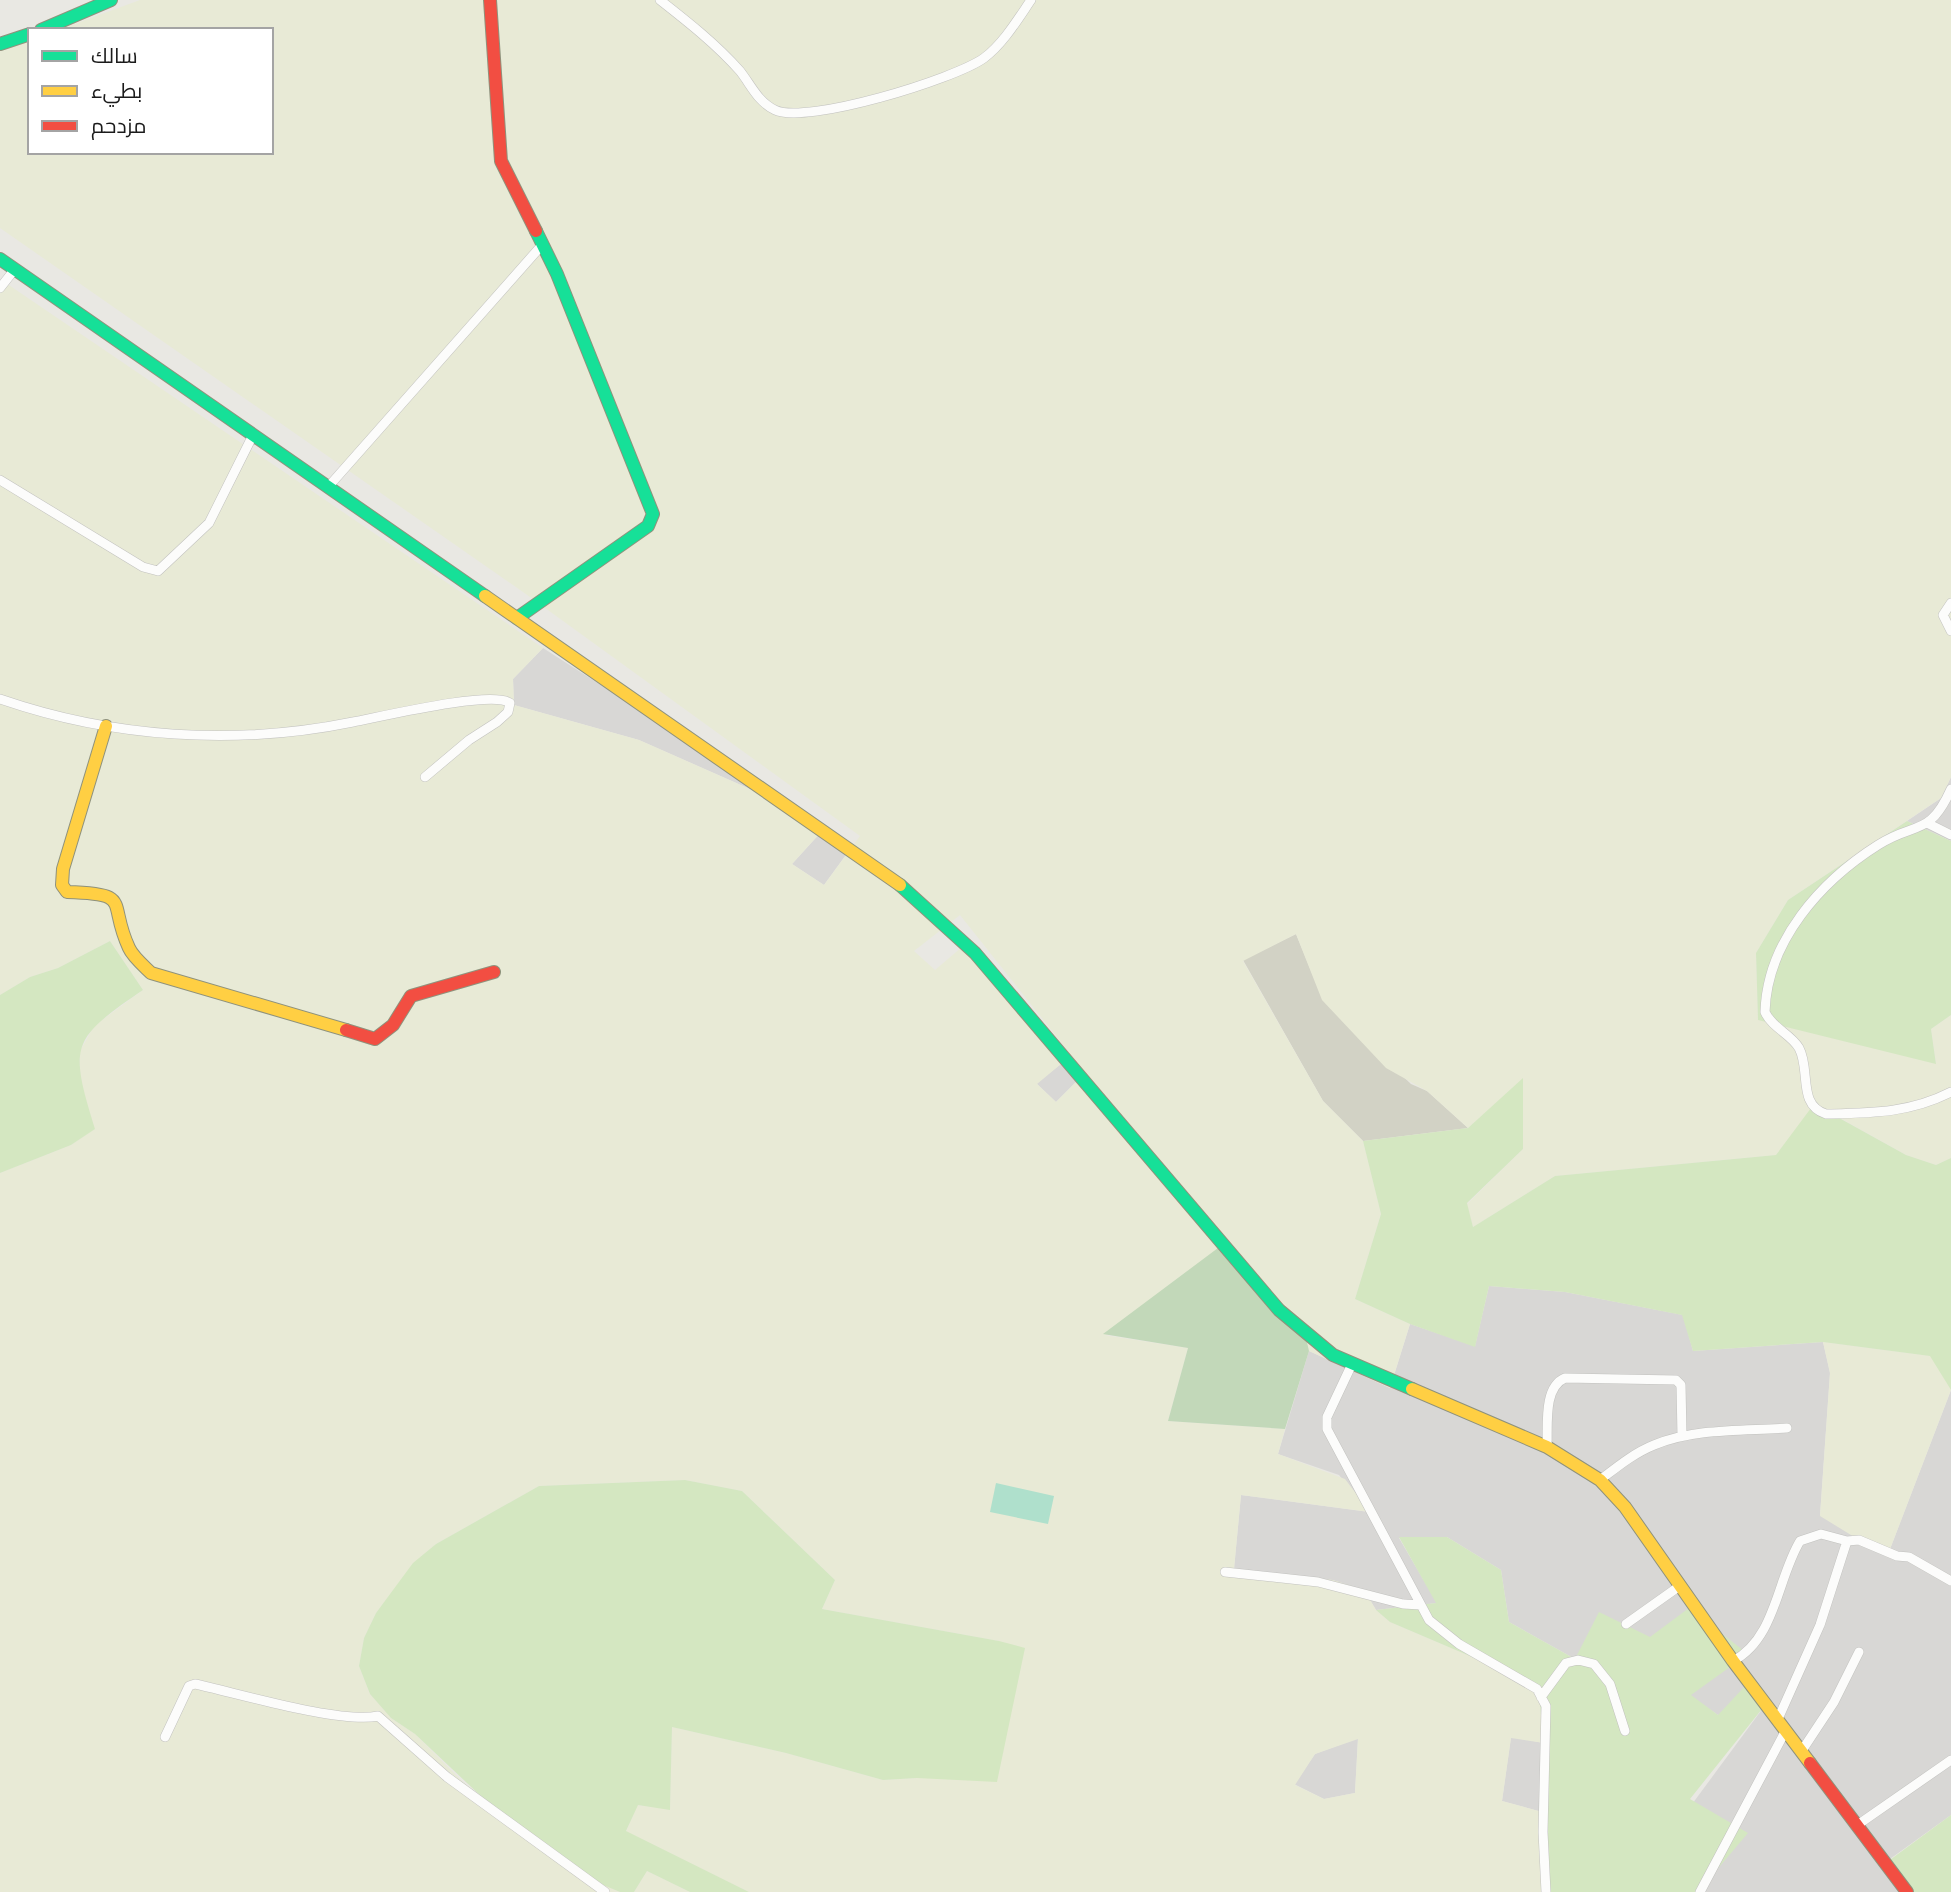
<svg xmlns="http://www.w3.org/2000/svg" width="1951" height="1892" font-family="'PT Sans',Cairo,sans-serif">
	<rect width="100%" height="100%" fill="#e9e8e3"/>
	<path fill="#d8d7d5" d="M543,648l250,160 -154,-68 -125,-35 -1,-26z
		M1951,777v64l-44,-20 34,-23z
		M822,831l26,21 -24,33 -32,-21z
		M1061,1064l21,12 -26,26 -20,-19z
		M1489,1286l76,6 118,23 10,36 130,-9 7,31 -10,142 67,42 64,-167v425l-68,49 23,28h-209l-10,-81 79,-107 -48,11 -34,-23 -34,-55 -75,22 -66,-37 -8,-52 -54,-33 -48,1 38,65 -61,7 -12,-20 -130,-21 7,-74 128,17 -30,-37 -61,-21 31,-103 81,37 20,-64 65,22z
		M1511,1737l33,6 -2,69 -40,-11z
		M1358,1738l-3,55 -31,6 -30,-15 21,-30z"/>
	<path fill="#d2d2c5" d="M1296,934l27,66 88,84 16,7 41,37 -105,13 -40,-40 -80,-141z"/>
	<path fill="#e8ead6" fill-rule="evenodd" d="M140,0h1811v777l-10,21 -153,102 -32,53 2,67 178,43 -5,-34 20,-14v143l-15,7 -30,-10 -91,-51 -39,51 -221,21 -82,51 -6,-23 56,-55v-70l-55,49 -41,-37 -41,-23 -64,-68 -26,-66 -53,27 80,140 40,40 18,73 -26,85 55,25 -20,64 -81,-37 -3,-13 -202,-3 84,13 -20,73 117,8 -7,25 67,25 25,33 -129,-17 -7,74 99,11 31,10 12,20 14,12 122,52 27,22 5,47 -33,-5 -9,63 40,11 6,80h-799l-123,-60 11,-27 33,4 2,-82 114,26 97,27 34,-2 82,-137 -177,-32 13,-29 -93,-89 -57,-11 -146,6 -103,58 -22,19 -38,50 -12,25 -5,28 11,28 21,24 24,16 47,47 115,92 43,19h-620v-719l71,-28 23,-16 -14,-50v-28l14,-25 49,-36 -33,-49 -52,27 -28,9 -30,18v-716l543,369 -30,31 1,26 125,35 154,68 29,23 -30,33 32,21 36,-49 -337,-244 -523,-364v-177l30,-11v112h241v-122h-213zM960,915l231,291 -109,-130 -26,26 -19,-18 24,-20 -99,-117 -27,23 -21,-19zM1358,1739l-3,54 -31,6 -29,-14 20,-31z
		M1823,1342l108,14 20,34 -64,167 -67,-41 10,-143z
		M647,1871l43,21h-56z"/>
	<path fill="#d4e7c1" d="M1907,821l44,20v174l-20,14 5,35 -178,-44 -2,-67 32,-53z
		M110,941l33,49c-72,49 -74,55 -48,139l-24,16 -71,28v-178l30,-18 28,-9z
		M1523,1078v71l-56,54 6,24 82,-51 221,-21 38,-51 92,51 30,10 15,-7v232l-21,-34 -107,-14 -130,9 -11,-36 -117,-23 -76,-6 -14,61 -65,-23 -55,-25 26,-85 -18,-73 105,-13z
		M685,1480l57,11 93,89 -13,29 177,32 26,7 -28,134 -80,-4 -34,2 -97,-27 -114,-26 -2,83 -32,-5 -12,26 123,61h-59l-43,-21 -13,21h-14l-43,-18 -92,-74 -70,-66 -24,-16 -21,-24 -11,-28 5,-28 12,-25 37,-50 23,-19 103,-58z
		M1399,1537h48l54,33 8,52 66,37 24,-47 51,25 39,-29 59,46 -57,41 27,20 29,-31 19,20 -76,95 58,34 -50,59h-150l-4,-149 -5,-47 -27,-22 -122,-52 -14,-12 60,-7z
		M1951,1815v77h-44l-24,-27z"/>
	<path fill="#c2d8b9" d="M1222,1245l84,93 3,13 -24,78 -117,-8 20,-73 -85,-14z"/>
	<path fill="#afe0cc" d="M996,1483l58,13 -6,28 -58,-12z"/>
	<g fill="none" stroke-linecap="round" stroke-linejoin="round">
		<defs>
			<path id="street" d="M660,0c28,22 56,44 80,71 11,14 18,31 35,39 31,15 180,-31 209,-52 19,-14 34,-39 47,-58
				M0,288l15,-19
				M0,480l143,87 15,4 51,-48 44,-88
				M329,486l213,-241
				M1951,603l-8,12 8,16
				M0,699c113,39 236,47 353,23 27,-5 139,-32 157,-19l-2,9 -11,10 -28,18 -44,37
				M1951,789c-22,49 -36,32 -73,56 -57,36 -111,96 -113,167 7,16 26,22 34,36 12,22 -2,57 27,66 46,-1 84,-1 125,-22
				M1929,824l22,11
				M1352,1364l-25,53v12l102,191 30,24 78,45 9,17 -3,126 3,60
				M1547,1447c1,-21 -4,-60 18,-69l111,2 5,5 1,51
				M1600,1480c17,-13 34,-27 54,-35 41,-17 90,-14 133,-17
				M1225,1572l93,10 85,22 18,1
				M1626,1624l55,-39
				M1733,1661c43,-23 44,-82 67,-120l21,-7 26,7
				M1541,1697l25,-34 12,-3 16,4 16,20 15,47
				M1778,1719l42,-94 27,-84 12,-1 38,16 12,1 42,24
				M165,1737l24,-51 6,-2c42,9 146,40 183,32l69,61 158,115
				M1801,1752l33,-50 25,-50
				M1856,1826l95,-66
				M1700,1892l86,-162"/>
			<path id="fast" d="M41,30l70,-30
				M0,44l30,-10
				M0,259l485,337
				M517,618l131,-92 5,-12 -96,-240 -21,-43
				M900,885l75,68 304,357 54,45 79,34"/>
			<path id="slow" d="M485,596l415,289
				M106,726l-43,143 -1,16 5,7c67,2 40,9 62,56 4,9 15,18 22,25l195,57
				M1412,1389l135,58 53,33 25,27 108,154 77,102"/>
			<path id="jam" d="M490,0l11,161 35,70
				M346,1030l29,9 18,-14 18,-29 83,-24
				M1810,1763l97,129"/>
		</defs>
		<use href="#street" stroke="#c2c2bf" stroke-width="10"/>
		<use href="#fast" stroke="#8f927c" stroke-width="14"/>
		<use href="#slow" stroke="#8f927c" stroke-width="14"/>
		<use href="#jam" stroke="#8f927c" stroke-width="14"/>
		<use href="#street" stroke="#fcfcfb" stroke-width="9"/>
		<use href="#fast" stroke="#16e098" stroke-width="12"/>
		<use href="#slow" stroke="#ffcf43" stroke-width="12"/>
		<use href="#jam" stroke="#f24e42" stroke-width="12"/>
	</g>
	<rect x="28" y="28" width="245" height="126" fill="#ffffff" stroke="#a4a4a4" stroke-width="2"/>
	<rect x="42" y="51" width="35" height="10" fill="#16e098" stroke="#a4a4a4" stroke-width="2"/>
	<text x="91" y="63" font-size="21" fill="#1b1b1b">سالك</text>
	<rect x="42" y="86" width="35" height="10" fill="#ffcf43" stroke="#a4a4a4" stroke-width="2"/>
	<text x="91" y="98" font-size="21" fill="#1b1b1b">بطيء</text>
	<rect x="42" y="121" width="35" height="10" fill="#f24e42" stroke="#a4a4a4" stroke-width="2"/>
	<text x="91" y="133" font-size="21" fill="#1b1b1b">مزدحم</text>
</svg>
